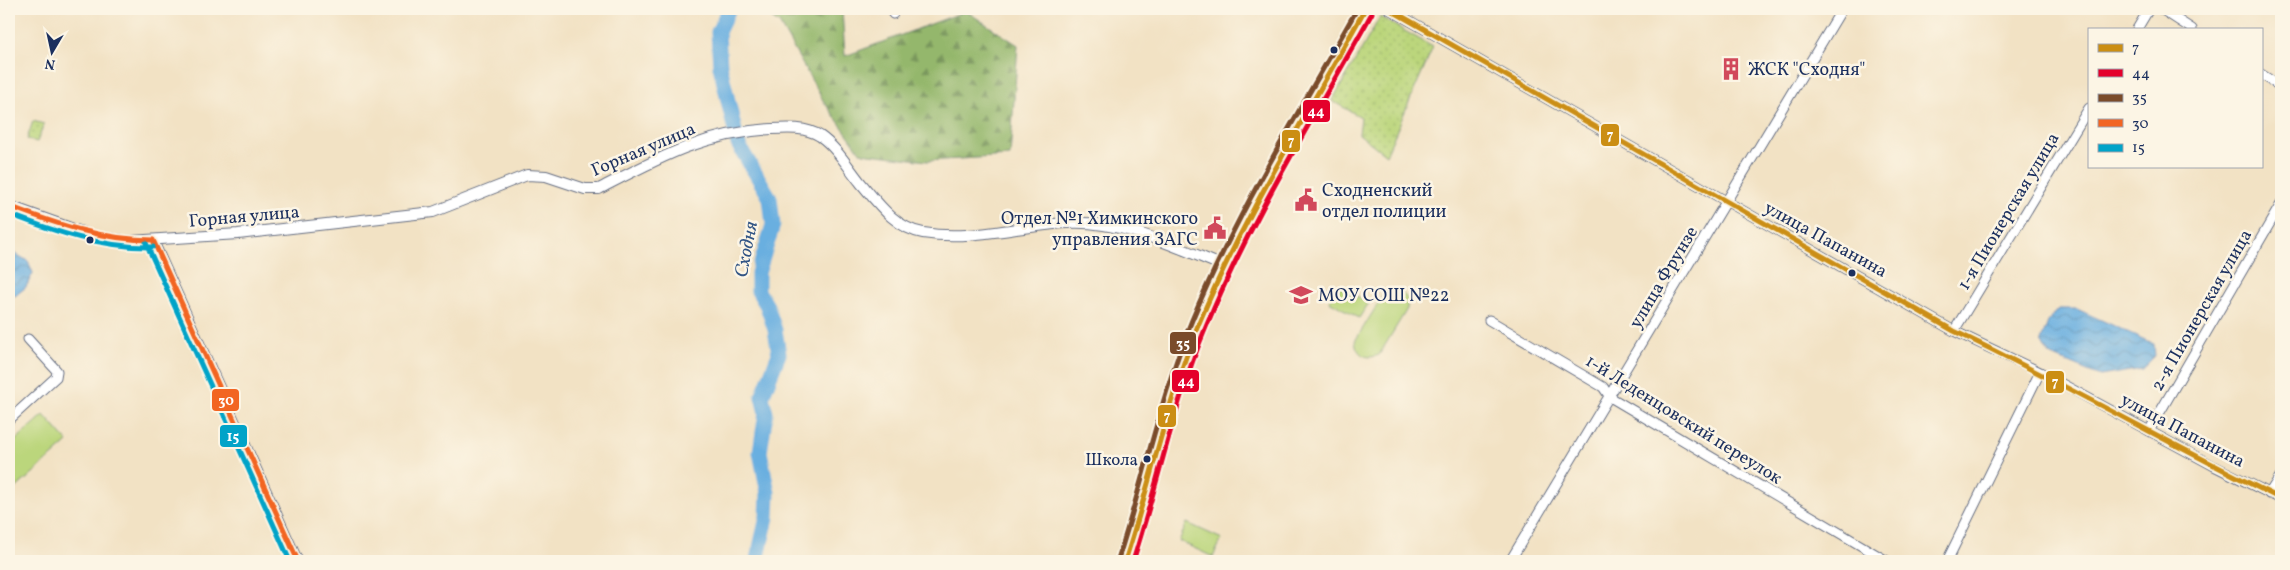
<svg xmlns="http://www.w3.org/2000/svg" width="2290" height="570" font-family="Vollkorn,serif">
	<defs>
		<pattern id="forest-firs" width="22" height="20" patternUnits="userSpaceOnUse" patternTransform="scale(1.25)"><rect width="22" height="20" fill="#94b76c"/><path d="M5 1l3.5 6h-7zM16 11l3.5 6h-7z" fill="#78955c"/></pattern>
		<pattern id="park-dots" width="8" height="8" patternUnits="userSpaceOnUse" patternTransform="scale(1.25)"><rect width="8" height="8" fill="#bbd67c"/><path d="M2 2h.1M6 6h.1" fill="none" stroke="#a0b86e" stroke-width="1.8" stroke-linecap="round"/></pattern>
		<pattern id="water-waves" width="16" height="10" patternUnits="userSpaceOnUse" patternTransform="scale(1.25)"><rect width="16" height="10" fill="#69afe0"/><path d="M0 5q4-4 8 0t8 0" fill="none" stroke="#568fb9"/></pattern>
	</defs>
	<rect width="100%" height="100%" fill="#fcf5e5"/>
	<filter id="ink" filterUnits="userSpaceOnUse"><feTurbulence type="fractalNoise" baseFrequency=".02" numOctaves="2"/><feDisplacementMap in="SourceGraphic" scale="10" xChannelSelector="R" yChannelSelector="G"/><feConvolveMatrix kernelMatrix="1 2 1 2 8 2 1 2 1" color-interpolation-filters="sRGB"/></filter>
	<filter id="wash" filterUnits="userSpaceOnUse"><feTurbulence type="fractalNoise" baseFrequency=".0096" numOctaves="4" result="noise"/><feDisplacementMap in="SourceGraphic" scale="20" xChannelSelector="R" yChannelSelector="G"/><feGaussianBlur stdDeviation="1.12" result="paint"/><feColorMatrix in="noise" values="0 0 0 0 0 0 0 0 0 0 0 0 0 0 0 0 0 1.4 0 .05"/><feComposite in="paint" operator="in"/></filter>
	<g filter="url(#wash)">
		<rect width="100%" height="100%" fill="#f2e2c4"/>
		<path fill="url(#forest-firs)" stroke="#587365" d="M757,9h85l3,47 121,-45 52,34 -8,111 -83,5 -66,-8 -37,-51 -45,-79z"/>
		<path fill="url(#park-dots)" stroke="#6b826d" d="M1380,17l53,30 -47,108 -27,-21 2,-17 -29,-16z
			M33,121l11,3 -7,18 -10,-3z"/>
		<path fill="#bbd67c" stroke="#6b826d" d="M1337,285l32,18 -10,15 -30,-17z
			M1393,290l8,2 7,7 -1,10 -28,46c-13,5 -22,0 -24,-14l29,-47z
			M44,415l24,27 -53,47 -6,-6v-37z
			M1187,523l35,16 -9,18 -34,-16z"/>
		<path fill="url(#water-waves)" stroke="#426f9f" d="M12,252l16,9 5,12 -7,14 -11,9 -6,-1v-42z
			M2059,309h18l77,35 1,12 -13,13 -42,7 -51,-21 -8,-14 7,-19z"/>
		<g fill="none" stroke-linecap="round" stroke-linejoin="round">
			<path stroke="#69afe0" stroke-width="15" d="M729,9l-11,23 2,34 18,78 32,54 3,27 -15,48v18l9,15 8,24 4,24 -17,43 4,16 -6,39 8,41 -1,24 -10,44"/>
		</g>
	</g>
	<g filter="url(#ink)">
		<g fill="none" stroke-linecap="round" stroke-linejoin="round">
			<defs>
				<path id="minor" d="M1389,9l565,322 86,41 174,94 67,33
					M2161,9l31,20
					M893,14l1,-5
					M2137,29l12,-20
					M2261,74l20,13
					M153,240l145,321
					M1489,320l114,67 7,10 277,164
					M1954,331l135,-223
					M9,420l47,-43 1,-6 -29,-32
					M2149,431l132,-227
					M2269,494l12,-19
					M1510,561l332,-552
					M1947,561l93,-189"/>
				<path id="tertiary" d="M9,206l84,30 37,5 108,-7 195,-22 94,-37 19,1 39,13h14c60,-31 104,-56 173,-60 16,-1 34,-2 48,7 16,11 28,31 40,46 17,20 35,46 63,51 47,8 96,-7 143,-10 55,-4 109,24 160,44"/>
				<path id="secondary" d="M1125,561c27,-78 42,-161 74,-238 47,-109 110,-210 166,-314"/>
			</defs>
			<use href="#minor" stroke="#666e82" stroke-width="11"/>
			<use href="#tertiary" stroke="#666e82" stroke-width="12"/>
			<use href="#secondary" stroke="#666e82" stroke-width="15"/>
			<use href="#minor" stroke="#fff" stroke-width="9"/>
			<use href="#tertiary" stroke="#fff" stroke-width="10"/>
			<use href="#secondary" stroke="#fee4c6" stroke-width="12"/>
			<defs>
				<path id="bus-1" d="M1389,9l565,322c111,53 217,114 327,168
					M1125,561c26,-79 42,-161 74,-238 46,-109 109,-210 166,-314"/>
				<path id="bus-2" d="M1133,561c25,-77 41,-159 73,-234 45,-110 109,-211 166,-314"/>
				<path id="bus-3" d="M1118,559c26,-79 42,-162 74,-239 45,-108 108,-209 165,-311"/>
				<path id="bus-4" d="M9,206c47,18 93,34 144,34
					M153,240l145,321"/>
				<path id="bus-5" d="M9,214c47,18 93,34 144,33
					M146,243l144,318"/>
			</defs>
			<use href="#bus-1" stroke="#fcf5e5" stroke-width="9"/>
			<use href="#bus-2" stroke="#fcf5e5" stroke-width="9"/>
			<use href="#bus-3" stroke="#fcf5e5" stroke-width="9"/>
			<use href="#bus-4" stroke="#fcf5e5" stroke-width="9"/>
			<use href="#bus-5" stroke="#fcf5e5" stroke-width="9"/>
			<use href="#bus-1" stroke="#cb8e13" stroke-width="5"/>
			<use href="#bus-2" stroke="#e4002b" stroke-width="5"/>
			<use href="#bus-3" stroke="#7a4b2a" stroke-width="5"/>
			<use href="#bus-4" stroke="#f26522" stroke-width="5"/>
			<use href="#bus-5" stroke="#01a3c8" stroke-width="5"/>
		</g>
	</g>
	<defs>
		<symbol id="building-bare" viewBox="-9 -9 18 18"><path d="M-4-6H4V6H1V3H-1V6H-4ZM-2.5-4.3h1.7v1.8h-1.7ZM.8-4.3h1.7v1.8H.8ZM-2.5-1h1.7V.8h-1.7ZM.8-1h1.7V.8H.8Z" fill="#d1495b" stroke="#fcf5e5" stroke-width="2.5" paint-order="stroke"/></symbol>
		<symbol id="civic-bare" viewBox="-9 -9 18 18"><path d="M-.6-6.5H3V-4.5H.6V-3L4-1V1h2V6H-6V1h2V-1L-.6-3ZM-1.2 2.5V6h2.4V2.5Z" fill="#d1495b" stroke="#fcf5e5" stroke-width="2.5" paint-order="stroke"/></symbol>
		<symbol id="school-bare" viewBox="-9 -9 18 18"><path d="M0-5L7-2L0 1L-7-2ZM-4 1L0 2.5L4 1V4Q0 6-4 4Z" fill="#d1495b" stroke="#fcf5e5" stroke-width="2.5" paint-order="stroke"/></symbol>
	</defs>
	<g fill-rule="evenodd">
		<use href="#building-bare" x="1715" y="53" width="32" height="32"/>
		<use href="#civic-bare" x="1290" y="184" width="32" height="32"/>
		<use href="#civic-bare" x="1199" y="212" width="32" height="32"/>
		<use href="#school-bare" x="1285" y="279" width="32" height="32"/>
	</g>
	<g fill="#1b2f5e" stroke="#fcf5e5" stroke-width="2">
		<circle cx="1334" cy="50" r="4.5"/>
		<circle cx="90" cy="240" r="4.5"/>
		<circle cx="1852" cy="273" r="4.5"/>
		<circle cx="1147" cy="459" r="4.5"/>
	</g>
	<g text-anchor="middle" stroke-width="5" stroke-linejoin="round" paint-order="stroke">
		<g font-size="17" fill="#1b2f5e" stroke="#fcf5e5" text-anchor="end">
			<text x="1138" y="465">Школа</text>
		</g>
		<g font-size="18" fill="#1b2f5e" stroke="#fcf5e5" text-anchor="start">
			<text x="1748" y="75">ЖСК "Сходня"</text>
			<text x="1322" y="196">Сходненский<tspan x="1322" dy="21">отдел полиции</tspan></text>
			<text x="1198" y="224" text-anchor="end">Отдел №1 Химкинского<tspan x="1198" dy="21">управления ЗАГС</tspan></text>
			<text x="1318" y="301">МОУ СОШ №22</text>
		</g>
		<g font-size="18" fill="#1b2f5e" stroke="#fcf5e5">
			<text transform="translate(643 149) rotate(-23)" y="6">Горная улица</text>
			<text transform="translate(2008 211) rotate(-59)" y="6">1-я Пионерская улица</text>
			<text transform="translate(244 216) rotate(-5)" y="6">Горная улица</text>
			<text transform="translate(1826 239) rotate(29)" y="6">улица Папанина</text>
			<text transform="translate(1663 277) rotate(-59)" y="6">улица Фрунзе</text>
			<text transform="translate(2201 310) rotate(-60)" y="6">2-я Пионерская улица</text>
			<text transform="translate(1684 419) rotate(32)" y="6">1-й Леденцовский переулок</text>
			<text transform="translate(2183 430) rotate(28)" y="6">улица Папанина</text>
		</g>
		<g font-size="19" font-style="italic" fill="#325585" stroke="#fcf5e5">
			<text transform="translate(745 249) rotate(-79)" y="7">Сходня</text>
		</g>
	</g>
	<g stroke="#fcf5e5" stroke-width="2">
		<rect x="1302" y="99" width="29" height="24" rx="5" fill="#e4002b"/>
		<rect x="1600" y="123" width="20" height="24" rx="5" fill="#cb8e13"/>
		<rect x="1281" y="129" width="20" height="24" rx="5" fill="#cb8e13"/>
		<rect x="1169" y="331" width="28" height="24" rx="5" fill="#7a4b2a"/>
		<rect x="1171" y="369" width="29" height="24" rx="5" fill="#e4002b"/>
		<rect x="2045" y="370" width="20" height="24" rx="5" fill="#cb8e13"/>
		<rect x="211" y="388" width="29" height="24" rx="5" fill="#f26522"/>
		<rect x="1157" y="404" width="20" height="24" rx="5" fill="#cb8e13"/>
		<rect x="219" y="424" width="29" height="24" rx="5" fill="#01a3c8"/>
	</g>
	<g font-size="14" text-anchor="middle" font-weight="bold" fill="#fff">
		<text x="1316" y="116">44</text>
		<text x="1610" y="140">7</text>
		<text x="1291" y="146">7</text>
		<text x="1183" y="348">35</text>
		<text x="1186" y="386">44</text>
		<text x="2055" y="387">7</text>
		<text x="226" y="405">30</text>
		<text x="1167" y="421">7</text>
		<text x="233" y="441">15</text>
	</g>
	<rect width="2290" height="570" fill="none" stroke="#fcf5e5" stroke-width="30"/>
	<rect x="2088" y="28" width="175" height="140" fill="#fcf5e5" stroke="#a2a6af"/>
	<rect x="2098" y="44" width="25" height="8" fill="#cb8e13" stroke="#a2a6af"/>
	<text x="2132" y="52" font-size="15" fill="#1b2f5e">7</text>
	<rect x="2098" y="69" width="25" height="8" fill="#e4002b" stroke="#a2a6af"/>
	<text x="2132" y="78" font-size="15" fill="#1b2f5e">44</text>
	<rect x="2098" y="94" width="25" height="8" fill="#7a4b2a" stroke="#a2a6af"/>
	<text x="2132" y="102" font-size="15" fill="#1b2f5e">35</text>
	<rect x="2098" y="119" width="25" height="8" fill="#f26522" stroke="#a2a6af"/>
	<text x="2132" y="128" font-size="15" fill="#1b2f5e">30</text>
	<rect x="2098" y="144" width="25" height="8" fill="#01a3c8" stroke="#a2a6af"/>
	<text x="2132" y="152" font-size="15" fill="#1b2f5e">15</text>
	<g transform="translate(52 52) rotate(189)" stroke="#fcf5e5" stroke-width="4" paint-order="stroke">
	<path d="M0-4L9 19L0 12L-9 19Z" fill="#1b2f5e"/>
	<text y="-8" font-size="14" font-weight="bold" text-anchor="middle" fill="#1b2f5e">N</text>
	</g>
</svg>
